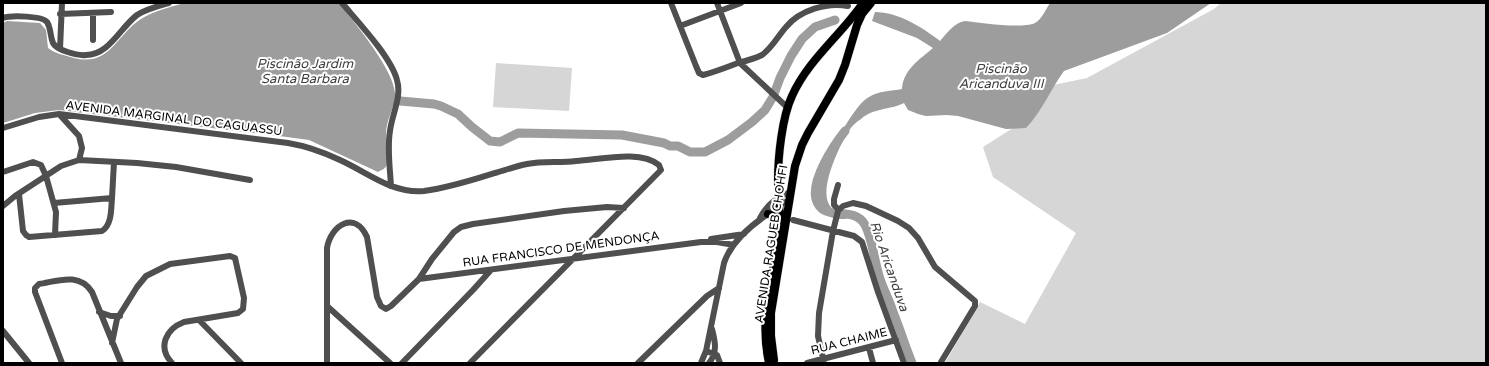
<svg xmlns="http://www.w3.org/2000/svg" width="1489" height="366" font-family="'Varela Round',sans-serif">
	<rect width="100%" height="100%" fill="#fff"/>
	<path fill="#d6d6d6" d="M1221,3h265v360h-541l35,-61 45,22 51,-91 -83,-56 -10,-30 30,-19 7,-36 67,-14 127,-69z
		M496,63l76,5 -3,43 -76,-4z"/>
	<path fill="#9d9d9d" d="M184,3h155c15,19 58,70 56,93 -1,13 -9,24 -9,38 0,6 2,27 1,30 -1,5 -6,6 -9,8l-69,-32 -22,-3 -228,-27 -24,3 -32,10v-100l4,-2 33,2 6,7 2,18c8,6 16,7 26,10 36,9 42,-23 67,-39 12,-8 30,-12 43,-16z
		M1050,3h161l-44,30 -103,38c-14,19 -21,39 -38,57l-20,1 -48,-13 -11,-1 -21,1 -8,-2 -10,-4 -4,-7c-14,7 -31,5 -43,16 -5,3 -10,8 -13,13 -9,15 -27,53 -20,70 3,9 11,11 20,11l-2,6c-8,0 -17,0 -22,-7 -5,-7 -6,-19 -5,-26 3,-20 33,-80 50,-89 9,-6 23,-6 33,-8 1,-19 18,-30 31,-41l-16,-10 -45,-17 3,-9c23,0 47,15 65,29 7,-8 14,-18 25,-20 16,2 56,8 70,2 6,-3 11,-14 15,-20z"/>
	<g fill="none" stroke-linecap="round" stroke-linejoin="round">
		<path stroke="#9d9d9d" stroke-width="9" d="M389,100l45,4 7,2 17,8 14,13 18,14 10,1 18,-9 104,2 42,8 6,3h8l12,6h15l23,-12 24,-18 13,-12 8,-13 7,-19 11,-22 11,-17 13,-12 20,-7
			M845,131c-12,15 -34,49 -29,68 7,25 38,5 49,26 7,13 9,33 13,47 3,14 11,26 15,40 7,17 12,34 19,51"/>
		<defs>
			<path id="major" d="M768,214l7,2 5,4
				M774,360l-3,-24v-23l24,-147 7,-21 6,-12 31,-53 6,-15 12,-40 5,-11 9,-11
				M769,363c-11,-49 6,-87 10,-135 2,-16 -1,-32 -1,-48 0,-23 4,-63 14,-84 16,-36 49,-61 71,-93"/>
		</defs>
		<use href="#major" stroke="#dbdbdb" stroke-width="9"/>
		<path stroke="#4f4f4f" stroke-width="6" d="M342,3c16,19 49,54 55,77 5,17 -5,34 -7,51 -3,17 0,37 1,55
			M671,3l25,63 3,7 4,2c12,-3 24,-8 35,-12 8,-2 16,-4 24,-8 10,-7 16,-19 24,-28 14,-17 41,-25 62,-21
			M717,3l23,60 48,45
			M60,14l51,-2
			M93,14v26
			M3,18c8,-3 40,-2 44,4 4,6 3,14 6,21 3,7 25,13 33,12 23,0 34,-27 51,-40 9,-6 21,-9 32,-12
			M680,26l61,-23
			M60,49l2,-46
			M59,114l20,22 3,12 -3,12
			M3,128l36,-11 20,-3 229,29c18,3 35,9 52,17 27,12 52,34 84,31 24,-3 49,-11 71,-18 11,-3 21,-7 32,-9 16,-3 33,-1 49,-3 23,-1 64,-12 83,4l2,5 -2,2 -189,191
			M3,172l30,-10 8,3 5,11 10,36 -1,23
			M838,185l-4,14v6l5,5
			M19,194l4,37 3,4 3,2 73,-6c10,-6 9,-22 10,-33
			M54,203l58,-5 2,-36
			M3,206l12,-10 46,-30 18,-6 58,3 39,4 74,13
			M760,218c6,-12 17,-21 30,-26
			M793,220l61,16 8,6 16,50 26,71
			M711,239l33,-5
			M419,279l282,-37h16l17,3
			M327,306l63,57
			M99,312l12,4h9
			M199,320l42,43
			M3,331l26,32
			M112,343l5,-24 20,-32 9,-11 24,-12 60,-8 5,2 9,40 -1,11 -5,4 -54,9c-18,7 -27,25 -12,41
			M869,348l4,15
			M706,351l11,4 3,8
			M62,363l-27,-71v-4l4,-4c19,-3 40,-12 53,8l29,71
			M327,363v-115c4,-23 28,-38 40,-11l10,60 4,9 5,3 5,-3 28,-27 13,-20 22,-27 7,-5 12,-3 91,-13 43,-4 17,1
			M402,363l71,-73 18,-20
			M638,363l69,-67 12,-8
			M701,363l5,-12 18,-88c7,-21 26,-37 44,-49 8,-5 10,-10 20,-13
			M709,363c9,-11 6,-22 3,-34
			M807,363l89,-23
			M824,363l-6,-27 1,-23 14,-82 5,-20 5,-5 10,-3 13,3 32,15 11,7 9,10 17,29 40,34v5l-34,56"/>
		<use href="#major" stroke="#000" stroke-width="8"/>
	</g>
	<g text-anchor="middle" stroke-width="4" stroke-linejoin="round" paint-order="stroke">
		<g font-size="12" fill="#000" stroke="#fff">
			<text transform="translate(174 118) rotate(7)" y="4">AVENIDA MARGINAL DO CAGUASSU</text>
			<text transform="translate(771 244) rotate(-81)" y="4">AVENIDA RAGUEB CHOHFI</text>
			<text transform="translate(561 249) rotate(-8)" y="4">RUA FRANCISCO DE MENDONÇA</text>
			<text transform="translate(849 341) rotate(-14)" y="4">RUA CHAIME</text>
		</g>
		<g font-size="13" font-style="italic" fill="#3e3e3e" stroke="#fff">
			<text x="305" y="68">Piscinão Jardim<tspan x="305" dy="15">Santa Barbara</tspan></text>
			<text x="1001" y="73">Piscinão<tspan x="1001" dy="15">Aricanduva III</tspan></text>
			<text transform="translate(890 266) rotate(71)" y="5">Rio Aricanduva</text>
		</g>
	</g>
	<rect width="1489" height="366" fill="none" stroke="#000000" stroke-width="8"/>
</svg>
